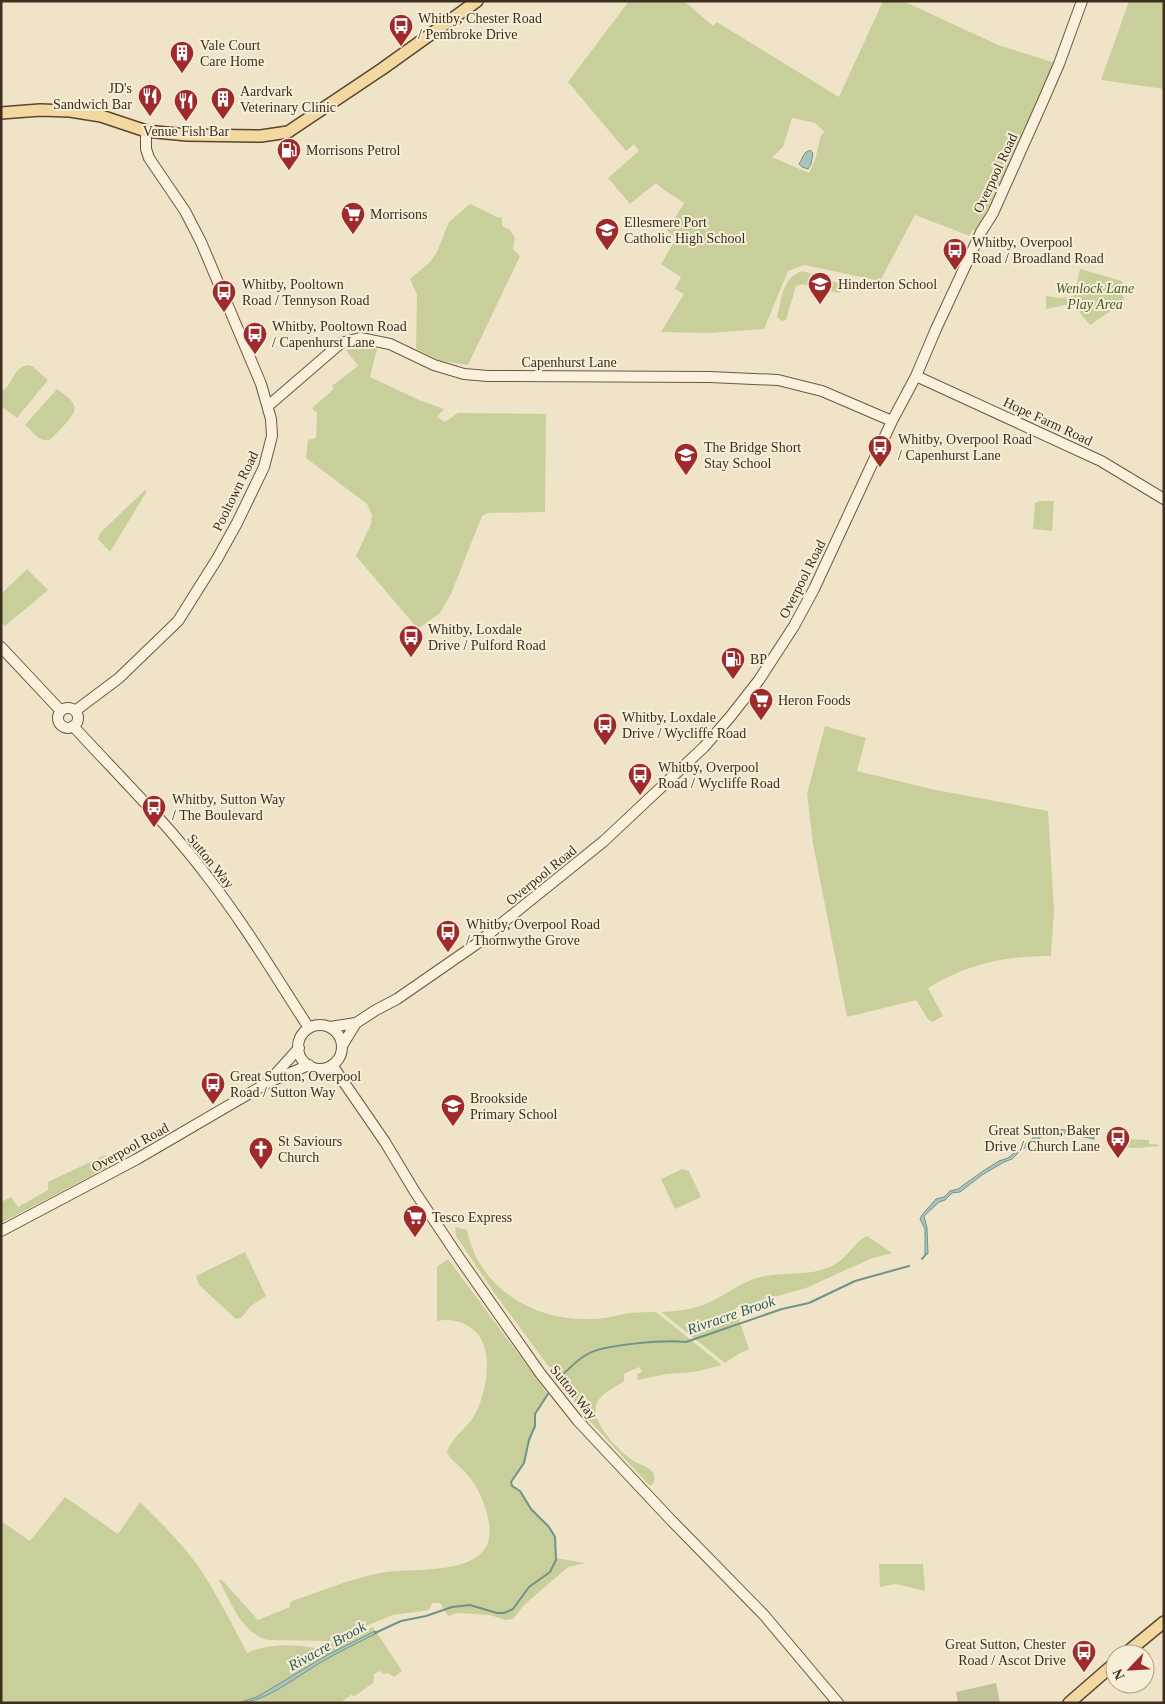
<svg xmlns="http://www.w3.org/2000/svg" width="1165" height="1704" font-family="Georgia,serif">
	<rect width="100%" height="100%" fill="#f0e4c8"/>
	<path fill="#c9cf9b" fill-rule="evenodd" d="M629,1h55l29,25 4,-4 122,75 44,-96h20l95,44 57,18 -11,28 -67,140 -5,-1 -2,6 -55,-21 -35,66 -76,-16 -16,6 -24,58 -56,4 -47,-1 23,-38 -9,-5 6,-12 -20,-13 15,-26 -9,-7 17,-28 -20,-13 -8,-7 -26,21 -22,-26 31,-27 -5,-7 -8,7 -58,-69zM792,118l23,5 10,9 -4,3 -6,25 -6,13 -37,-16 11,-10z
		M1129,1h35v88l-63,-9z
		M470,204l27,13 5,1v8l8,4 5,8 -2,11 7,7 -52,109 -27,-4 -25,-12 1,-54 -7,-16 19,-16 8,-11 12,-30z
		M1080,269l42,12 2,21 -34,23 -10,-12 -4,-10 -30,6v-13l15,2 13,-2z
		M803,271l35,12 4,7 -3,3 -37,-9 -6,2 -10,34 -4,1 -5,-4c5,-19 5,-40 26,-46z
		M365,346l12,3 -7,28 49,23 25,9 -7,8 8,5 13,-9 88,1 -1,98 -57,1 -6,3 -31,78 -11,19 -22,16 -62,-73 15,-32 1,-9 -5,-11 -61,-46 2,-18 8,-2 1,-25 -5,-5 22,-19 -2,-3 26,-20 -12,-16z
		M27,365l5,1 16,14 -31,38 -16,-12v-14c12,-7 11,-23 26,-27z
		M57,389c5,4 14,9 17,16 5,8 -17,27 -23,34 -11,5 -18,-7 -26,-14z
		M145,490l2,1 -37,61 -12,-13 2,-6z
		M1039,501h15l-2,30 -19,-2 2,-26z
		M27,569l21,21 -43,36 -4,-4v-28z
		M825,726l41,12 -9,33 74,18 117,22 6,100 -3,45c-47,0 -83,8 -123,32l15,28 -11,6 -4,-3 -12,-19 -69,17 -34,-173 -6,-50z
		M1124,1139l25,1v4h7l4,2c-18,1 -35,6 -49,-6z
		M105,1155l5,11 -109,57v-21l10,-5 7,10 30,-17v-8z
		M682,1169l7,2 12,26 -26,12 -14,-30z
		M455,1227l12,3c12,59 67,91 125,89 13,0 25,-4 38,-6 8,-1 18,-1 26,-1l66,53 -28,7 -28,2 -28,6 -1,-6 5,-2 -3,-5 -15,7v7c-9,7 -22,11 -27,22 -8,18 21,47 35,57 6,4 15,6 20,11 3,4 2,7 2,11l-4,4 -64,-69 -91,-123 -39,-58z
		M867,1236l25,17 -22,6 -64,29 -71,20 14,41 -9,4 -15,10 -64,-51c21,-1 36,-3 55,-13 15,-8 28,-18 45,-22 24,-6 48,0 71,-11 15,-7 24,-26 35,-30z
		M245,1252l21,44 -15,10 -10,12 -5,1 -37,-34 -3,-9z
		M448,1259l100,135 -13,20v12l-6,14 -5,23 -13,19c2,5 5,4 8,8 6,5 9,14 14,20 16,19 23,20 23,48l29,5 -17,4 -44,38 -11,14 -8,1 -15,-5 -33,-2 -9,3 -8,-13h-8l-3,7 -36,5 -64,26 -61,-1c-26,-6 -38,-39 -49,-60l2,-1 37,41 32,-13v-4l2,-2c30,-10 58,-22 88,-28 33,-7 118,7 109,-50 -3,-18 -12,-39 -24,-51 -6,-7 -15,-12 -18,-20 3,-12 18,-23 25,-33 14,-20 23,-68 4,-87 -10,-10 -25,-14 -39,-11v-54z
		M65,1497l53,37 22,-32c22,22 45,44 62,70 17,26 31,54 45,81 20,-10 47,-9 69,-5l7,8v-9l50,-20 2,4 -48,24 -70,42 -19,6h-237v-182l29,20z
		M879,1564h44l2,27 -29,-7 -16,3z
		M377,1633l25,38 -8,6 -6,-4 -3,1 -6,-3 -5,3 -1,9 -18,13 -4,-1 -11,8h-94c29,-10 53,-29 79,-43 17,-10 35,-18 52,-27z"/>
	<path fill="#bfc49a" d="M996,1683l4,20h-42l-2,-11z"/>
	<path fill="#a9c4bc" stroke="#6f938a" d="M810,150l3,3 -2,11 -3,5 -6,-2 -3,-3 6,-11z
		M1057,1129l37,5v5l-24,-5 -16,-1 -10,2 -24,16 -8,8 -8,3 -22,13 -22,17 -8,1 -7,7 -6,2 -15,14 3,12 1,26h-3v-25l-5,-10 2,-4 14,-16 8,-2 6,-6 8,-2 25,-18 16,-10 9,-3 30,-24z
		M375,1631l2,2c-17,9 -35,17 -52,27 -24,13 -59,43 -87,43l19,-6 70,-42z"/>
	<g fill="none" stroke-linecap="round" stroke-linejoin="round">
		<path stroke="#6f938a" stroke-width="2" d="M922,1259l4,-5
			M562,1375c7,-6 15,-15 24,-20 16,-11 80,-15 100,-13l96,-33 27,-6 46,-22 54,-15
			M375,1633l26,-12 25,-5 26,-9 18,-2 27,8h7l9,-4 16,-22 21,-15 6,-12 -1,-23 -6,-10 -18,-18 -11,-18 -8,-5 -1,-4 13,-19 5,-23 6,-14v-12l13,-20"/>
		<defs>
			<path id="secondary" d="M916,376l185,85 63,38
				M268,406l73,-63 19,-5 30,6 44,21 30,9 24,2 222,1 68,3 44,11 70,30
				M1,647l60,64
				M58 718a10 10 0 1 1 20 0a10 10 0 1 1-20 0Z
				M75,711l44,-33 59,-57 39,-62 20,-36 27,-56 8,-31 -1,-17 -10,-35 -60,-142 -16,-31 -36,-53 -3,-9v-18
				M73,726c45,49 94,97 134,150 38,49 69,101 102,152
				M298 1047a22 22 0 1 1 44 0a22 22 0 1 1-44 0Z
				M330,1027l26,-4
				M342,1046l14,-23 20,-13 21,-11 78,-54 129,-104 100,-94 26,-30 29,-37 35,-54 20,-37 78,-168 24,-45 20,-47 45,-97 12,-19 50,-112 16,-37 23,-63
				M332,1065l53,77 30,50 45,67 80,114 38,48 92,98 94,96 74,88
				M271,1079l28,-31
				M1,1231l136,-72 132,-77 40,-17"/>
			<path id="primary" d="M1,113l39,-3 30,1 31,5 45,15 41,4 74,1 27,-4 94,-63 95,-68
				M1125,1654l39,-32
				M1069,1703l46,-40"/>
		</defs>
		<use href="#secondary" stroke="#6f573f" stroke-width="12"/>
		<use href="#primary" stroke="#5b4430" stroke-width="14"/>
		<use href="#secondary" stroke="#faf1dc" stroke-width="10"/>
		<use href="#primary" stroke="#f3d9a0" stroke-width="11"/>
	</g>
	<defs>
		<symbol id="bus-pin" viewBox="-11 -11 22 30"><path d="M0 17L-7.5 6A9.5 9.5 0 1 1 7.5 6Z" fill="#9e2a2b" stroke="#f7eed8"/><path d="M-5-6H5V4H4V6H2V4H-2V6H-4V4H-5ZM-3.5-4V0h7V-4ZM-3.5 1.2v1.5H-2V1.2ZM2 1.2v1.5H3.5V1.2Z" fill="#fff"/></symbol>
		<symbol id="building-pin" viewBox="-11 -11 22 30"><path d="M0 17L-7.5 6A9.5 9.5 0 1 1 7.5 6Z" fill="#9e2a2b" stroke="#f7eed8"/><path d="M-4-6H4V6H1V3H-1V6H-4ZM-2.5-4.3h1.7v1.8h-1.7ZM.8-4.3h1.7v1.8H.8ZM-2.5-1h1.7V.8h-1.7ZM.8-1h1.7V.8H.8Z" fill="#fff"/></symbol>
		<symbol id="restaurant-pin" viewBox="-11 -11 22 30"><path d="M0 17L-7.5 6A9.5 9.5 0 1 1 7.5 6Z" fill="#9e2a2b" stroke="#f7eed8"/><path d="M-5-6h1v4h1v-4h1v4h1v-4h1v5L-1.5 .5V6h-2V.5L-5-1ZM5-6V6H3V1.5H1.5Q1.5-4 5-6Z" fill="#fff"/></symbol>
		<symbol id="fuel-pin" viewBox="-11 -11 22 30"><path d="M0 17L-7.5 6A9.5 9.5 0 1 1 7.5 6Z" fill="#9e2a2b" stroke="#f7eed8"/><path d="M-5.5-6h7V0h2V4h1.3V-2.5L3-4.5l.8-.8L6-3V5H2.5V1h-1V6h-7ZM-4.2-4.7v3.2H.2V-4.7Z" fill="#fff"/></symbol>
		<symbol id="supermarket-pin" viewBox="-11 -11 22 30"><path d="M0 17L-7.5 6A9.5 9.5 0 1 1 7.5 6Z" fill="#9e2a2b" stroke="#f7eed8"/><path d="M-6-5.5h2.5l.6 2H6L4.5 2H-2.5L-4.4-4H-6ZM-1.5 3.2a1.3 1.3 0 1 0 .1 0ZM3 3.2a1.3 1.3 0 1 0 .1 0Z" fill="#fff"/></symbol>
		<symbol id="school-pin" viewBox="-11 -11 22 30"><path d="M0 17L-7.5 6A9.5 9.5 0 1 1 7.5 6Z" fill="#9e2a2b" stroke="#f7eed8"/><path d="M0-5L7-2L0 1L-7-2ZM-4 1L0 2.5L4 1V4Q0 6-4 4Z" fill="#fff"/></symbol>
		<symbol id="church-pin" viewBox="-11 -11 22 30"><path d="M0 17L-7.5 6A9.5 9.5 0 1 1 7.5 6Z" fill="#9e2a2b" stroke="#f7eed8"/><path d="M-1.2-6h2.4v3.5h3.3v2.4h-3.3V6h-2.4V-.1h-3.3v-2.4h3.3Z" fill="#fff"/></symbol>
	</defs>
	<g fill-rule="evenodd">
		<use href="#bus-pin" x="387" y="12" width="28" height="38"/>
		<use href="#building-pin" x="168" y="39" width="28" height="38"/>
		<use href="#restaurant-pin" x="136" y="82" width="28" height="38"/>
		<use href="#building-pin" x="209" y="85" width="28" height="38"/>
		<use href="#restaurant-pin" x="172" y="87" width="28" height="38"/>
		<use href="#fuel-pin" x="275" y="136" width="28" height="38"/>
		<use href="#supermarket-pin" x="339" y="200" width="28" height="38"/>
		<use href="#school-pin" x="593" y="216" width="28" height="38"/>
		<use href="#bus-pin" x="941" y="236" width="28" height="38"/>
		<use href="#school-pin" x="806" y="270" width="28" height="38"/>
		<use href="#bus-pin" x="210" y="278" width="28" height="38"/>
		<use href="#bus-pin" x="241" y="320" width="28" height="38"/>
		<use href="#bus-pin" x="866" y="433" width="28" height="38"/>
		<use href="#school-pin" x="672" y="441" width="28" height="38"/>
		<use href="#bus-pin" x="397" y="623" width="28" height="38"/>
		<use href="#fuel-pin" x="719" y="645" width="28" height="38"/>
		<use href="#supermarket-pin" x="747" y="686" width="28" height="38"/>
		<use href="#bus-pin" x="591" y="711" width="28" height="38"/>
		<use href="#bus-pin" x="626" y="761" width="28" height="38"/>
		<use href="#bus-pin" x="140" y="793" width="28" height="38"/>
		<use href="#bus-pin" x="434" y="918" width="28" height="38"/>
		<use href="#bus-pin" x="199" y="1070" width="28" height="38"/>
		<use href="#school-pin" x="439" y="1092" width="28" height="38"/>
		<use href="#bus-pin" x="1104" y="1124" width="28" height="38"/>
		<use href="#church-pin" x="247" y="1135" width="28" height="38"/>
		<use href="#supermarket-pin" x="401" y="1203" width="28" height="38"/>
		<use href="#bus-pin" x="1070" y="1638" width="28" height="38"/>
	</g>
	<g text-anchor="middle" stroke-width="4" stroke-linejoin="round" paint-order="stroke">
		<g font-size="14" fill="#3d2e20" stroke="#f7eed8" text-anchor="start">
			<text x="418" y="23">Whitby, Chester Road<tspan x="418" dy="16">/ Pembroke Drive</tspan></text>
			<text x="200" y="50">Vale Court<tspan x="200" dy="16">Care Home</tspan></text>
			<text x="132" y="93" text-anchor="end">JD's<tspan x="132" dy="16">Sandwich Bar</tspan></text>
			<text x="240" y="96">Aardvark<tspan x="240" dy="16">Veterinary Clinic</tspan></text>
			<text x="186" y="136" text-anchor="middle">Venue Fish Bar</text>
			<text x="306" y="155">Morrisons Petrol</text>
			<text x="370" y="219">Morrisons</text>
			<text x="624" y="227">Ellesmere Port<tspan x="624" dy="16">Catholic High School</tspan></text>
			<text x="972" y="247">Whitby, Overpool<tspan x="972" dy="16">Road / Broadland Road</tspan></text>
			<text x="242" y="289">Whitby, Pooltown<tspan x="242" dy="16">Road / Tennyson Road</tspan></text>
			<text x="838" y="289">Hinderton School</text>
			<text x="272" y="331">Whitby, Pooltown Road<tspan x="272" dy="16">/ Capenhurst Lane</tspan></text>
			<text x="898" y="444">Whitby, Overpool Road<tspan x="898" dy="16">/ Capenhurst Lane</tspan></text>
			<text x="704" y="452">The Bridge Short<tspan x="704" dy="16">Stay School</tspan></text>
			<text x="428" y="634">Whitby, Loxdale<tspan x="428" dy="16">Drive / Pulford Road</tspan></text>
			<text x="750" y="664">BP</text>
			<text x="778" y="705">Heron Foods</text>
			<text x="622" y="722">Whitby, Loxdale<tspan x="622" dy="16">Drive / Wycliffe Road</tspan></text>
			<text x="658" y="772">Whitby, Overpool<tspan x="658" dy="16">Road / Wycliffe Road</tspan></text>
			<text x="172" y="804">Whitby, Sutton Way<tspan x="172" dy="16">/ The Boulevard</tspan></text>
			<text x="466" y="929">Whitby, Overpool Road<tspan x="466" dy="16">/ Thornwythe Grove</tspan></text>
			<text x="230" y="1081">Great Sutton, Overpool<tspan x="230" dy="16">Road / Sutton Way</tspan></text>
			<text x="470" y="1103">Brookside<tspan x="470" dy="16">Primary School</tspan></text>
			<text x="1100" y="1135" text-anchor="end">Great Sutton, Baker<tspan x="1100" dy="16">Drive / Church Lane</tspan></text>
			<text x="278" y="1146">St Saviours<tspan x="278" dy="16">Church</tspan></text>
			<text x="432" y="1222">Tesco Express</text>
			<text x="1066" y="1649" text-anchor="end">Great Sutton, Chester<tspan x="1066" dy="16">Road / Ascot Drive</tspan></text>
		</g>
		<g font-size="14" fill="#3d2e20" stroke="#f7eed8">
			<text transform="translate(995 173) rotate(-65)" y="5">Overpool Road</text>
			<text x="569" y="367">Capenhurst Lane</text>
			<text transform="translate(1048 421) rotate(25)" y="5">Hope Farm Road</text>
			<text transform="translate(235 491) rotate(-64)" y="5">Pooltown Road</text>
			<text transform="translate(802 579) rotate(-63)" y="5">Overpool Road</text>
			<text transform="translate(211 861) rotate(51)" y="5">Sutton Way</text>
			<text transform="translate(541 875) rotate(-39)" y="5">Overpool Road</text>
			<text transform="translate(130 1147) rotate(-29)" y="5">Overpool Road</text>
			<text transform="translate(574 1392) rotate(51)" y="5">Sutton Way</text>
		</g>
		<g font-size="14" font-style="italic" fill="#4d5a26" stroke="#f7eed8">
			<text x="1095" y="293">Wenlock Lane<tspan x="1095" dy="16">Play Area</tspan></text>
		</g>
		<g font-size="15" font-style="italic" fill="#2f5d5a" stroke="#f7eed8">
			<text transform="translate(731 1315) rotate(-19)" y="5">Rivracre Brook</text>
			<text transform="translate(327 1646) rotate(-29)" y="5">Rivacre Brook</text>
		</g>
	</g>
	<rect width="1165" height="1704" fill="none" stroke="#3d2e20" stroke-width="5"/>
	<g transform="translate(1130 1669) rotate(245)"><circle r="24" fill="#f7eed8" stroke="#ada18e"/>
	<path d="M0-4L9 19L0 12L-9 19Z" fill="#9e2a2b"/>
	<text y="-8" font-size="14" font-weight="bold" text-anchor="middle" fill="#3d2e20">N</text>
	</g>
</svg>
